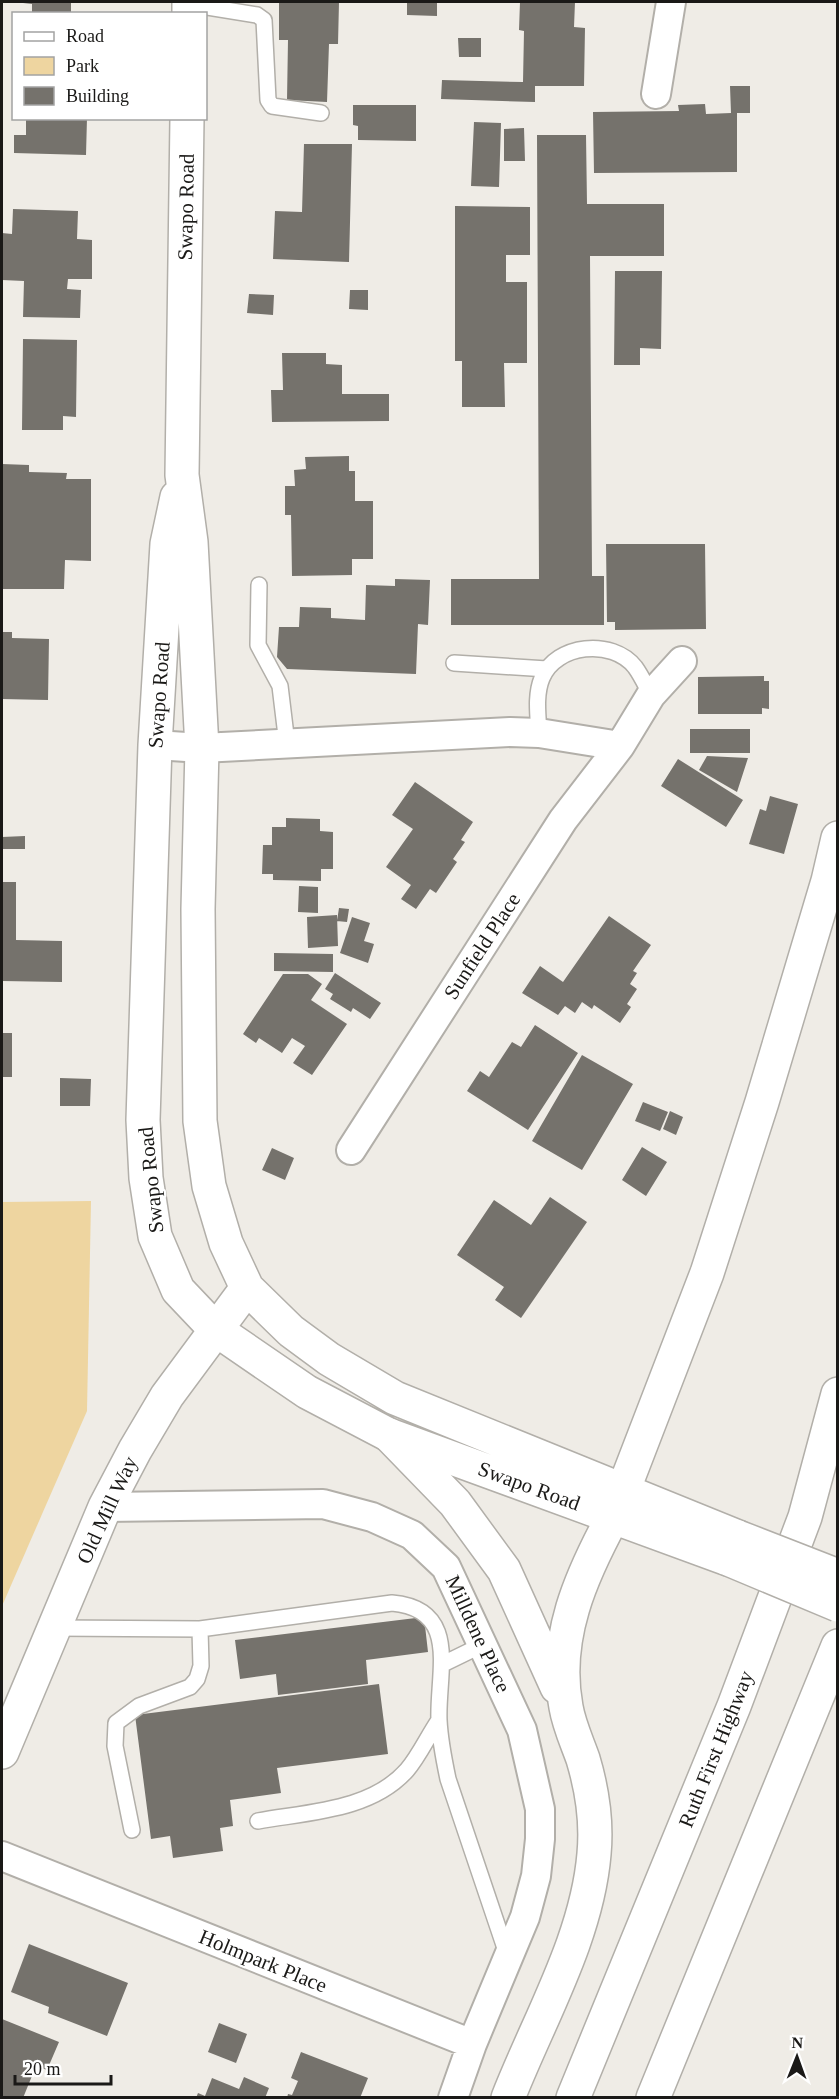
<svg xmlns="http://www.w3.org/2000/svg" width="839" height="2099" font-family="'Times New Roman',serif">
	<rect width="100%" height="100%" fill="#efece6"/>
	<path fill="#eed5a0" d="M91,1201l-4,210 -85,195v-404z"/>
	<path fill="#75726c" d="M14,2h57v12h-39v-10z
		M279,2h60l-1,42h-9l-2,58 -40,-2 1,-60h-9z
		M407,2h30v14l-30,-1z
		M520,2h55l-1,25 11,1 -1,58h-49v16l-94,-3 1,-19 81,2 1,-51 -5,-1z
		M458,38h23v19h-22z
		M730,86h20v27h-13v59l-143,1 -1,-61 86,-1 -1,-6 27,-1 1,10 25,-1z
		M353,105h63v36l-58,-1v-14l-5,-1z
		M26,118h61l-1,37 -72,-2v-18h12z
		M474,122l27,1 -2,64 -28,-1z
		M524,128l1,33h-21v-32z
		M537,135h49l1,69h77v52h-74l2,320h12v49h-153v-46h88z
		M304,144h48l-3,118 -76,-3 2,-48 27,1z
		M455,206l75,1v48h-24v27h21v81h-23l1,44h-43v-46h-7z
		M13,209l65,2 -1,28 15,1v39h-24l-1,10 14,1 -1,28 -57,-1 1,-36 -22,-1v-47l10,1z
		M615,271h47l-1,78 -21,-1v17h-26z
		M350,290h18v20l-19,-1z
		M249,294l25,1 -1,20 -26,-2z
		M23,339l54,1 -1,77 -13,-1v14h-41z
		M282,353h44v11l16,1v29h47v27l-117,1 -1,-32h12z
		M349,456v15h6v30h18v58h-21v16l-60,1 -1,-61h-6v-29h10l-1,-16 12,-1 -1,-12z
		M2,464l27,1v7l38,1 -1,6h25v82l-26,-1 -1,29h-62z
		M606,544h99l1,85 -91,1v-8h-8z
		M395,579l35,1 -2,45 -10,-1 -2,50 -129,-5 -10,-12 2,-30h20l1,-20 31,1v10l34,2 1,-35 29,1z
		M2,632h10v6l37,1 -1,61 -46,-1z
		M764,676v5h5v28l-7,-1v6h-64v-37z
		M690,729h60v24h-60z
		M707,756l41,2 -11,34 -38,-22z
		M678,759l65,41 -17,27 -65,-41z
		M415,782l58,40 -12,18 4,2 -12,17 4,3 -21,31 -6,-4 -14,20 -15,-10 10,-14 -25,-18 27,-38 -21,-14z
		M770,796l28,8 -14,50 -35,-10 11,-35 6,2z
		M286,818l34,1v12l13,1v37h-12v12l-48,-1v-6h-11l1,-29h9v-18h14z
		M25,836v13h-23v-12z
		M2,882h14v58l46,1v41l-60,-1z
		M299,886l19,1v26l-20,-1z
		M339,908l10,1 -2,13 -10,-1z
		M337,915l1,31 -30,2 -1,-31z
		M609,916l42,29 -18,26 4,2 -7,11 7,5 -10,15 4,3 -11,16 -26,-18 -2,4 -10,-7 -7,11 -10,-7 -7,9 -36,-22 18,-27 23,16z
		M352,917l18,6 -6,18 10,3 -6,19 -28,-10z
		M274,953l59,1v18l-59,-1z
		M335,973l46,30 -11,16 -17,-11 -2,4 -21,-13 3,-5 -8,-5z
		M283,974h25l14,10 -11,16 36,24 -35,51 -19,-12 12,-17 -13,-8 -10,15 -23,-15 -3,5 -13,-9z
		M535,1025l43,28 -50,77 -61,-39 13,-20 9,6 23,-35 9,5z
		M2,1033h10v44h-10z
		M582,1055l51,29 -51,86 -50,-29z
		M60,1078l31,1 -1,27h-30z
		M643,1102l25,10 -8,19 -25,-10z
		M670,1111l13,6 -7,18 -13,-6z
		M642,1147l25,15 -21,34 -24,-16z
		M272,1148l22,10 -9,22 -23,-10z
		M550,1197l37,25 -66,96 -26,-18 9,-13 -47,-32 37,-55 37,25z
		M424,1617l4,35 -62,8 2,24 -90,11 -2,-21 -36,5 -5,-39z
		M379,1684l9,70 -111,14 4,25 -51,7 3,26 -13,2 3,23 -50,7 -3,-22 -19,3 -16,-124z
		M29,1944l99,39 -21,53 -59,-23 1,-6 -38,-15z
		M2,2019l57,23 -12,28 -11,-4 -13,32 -21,-1z
		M219,2023l28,11 -11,29 -28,-11z
		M301,2052l67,26 -8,20h-73l1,-4 4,1 6,-14 -7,-3z
		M244,2077l25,11 -4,10h-69l2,-5 7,3 7,-18 27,11z"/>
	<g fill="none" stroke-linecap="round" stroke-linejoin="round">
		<defs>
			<path id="service" d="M189,4l68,11 7,5 4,80 4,6 49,7
				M259,585l-1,60 22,41 7,58
				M454,663l93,6
				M539,733c-1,-18 -4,-38 3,-55 14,-34 70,-40 93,-11 6,8 11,19 16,28
				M54,1628l146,1 192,-26c69,6 45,70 47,117 1,21 5,40 9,59l60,178
				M443,1664l39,-19
				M258,1821c49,-9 113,-10 149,-51 12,-14 21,-34 32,-50
				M132,1830l-17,-84 1,-23 23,-17 51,-19 7,-8 4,-13 -1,-37"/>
			<path id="minor" d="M656,94l15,-92
				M155,745l47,3 308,-16 29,1 81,13 -57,74 -212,330
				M620,746l31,-51 31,-34
				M105,1507l218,-3 49,13 40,18 34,32 76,163 18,79v30l-4,37 -11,41 -53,127 -19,54
				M2,1856l470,188"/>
			<path id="tertiary" d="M189,14v-12
				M187,118l-5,357 9,67 11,206 -4,161 2,212 9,65 17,57 21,45 44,43 38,28 66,39 343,139
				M177,497l-10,47 -12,201 -12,375 3,58 9,58 23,54 37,39 92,63 82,43 339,124
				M2,1752l103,-245 30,-57 32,-54 80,-108"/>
			<path id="motorway" d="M389,1435l66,68 49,67 53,117
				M508,2098c31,-79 79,-160 86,-244 3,-32 -2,-65 -11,-95 -6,-17 -14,-34 -17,-52 -13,-69 15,-131 47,-190l94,-244 55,-171 66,-221 10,-43
				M573,2098l161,-392 71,-189 33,-123
				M653,2098l185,-452"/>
		</defs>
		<use href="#service" stroke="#b2afa9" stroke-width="18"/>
		<use href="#minor" stroke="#b2afa9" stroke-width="32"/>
		<use href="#tertiary" stroke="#b2afa9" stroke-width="36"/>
		<use href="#motorway" stroke="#b2afa9" stroke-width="36"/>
		<use href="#service" stroke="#fff" stroke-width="15"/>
		<use href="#minor" stroke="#fff" stroke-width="28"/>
		<use href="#tertiary" stroke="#fff" stroke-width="33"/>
		<use href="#motorway" stroke="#fff" stroke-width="33"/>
		<defs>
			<path id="tertiary-bridge" d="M738,1537l100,39
				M728,1559l110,46"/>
		</defs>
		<use href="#tertiary-bridge" stroke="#b2afa9" stroke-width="36" stroke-linecap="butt"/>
		<use href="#tertiary-bridge" stroke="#fff" stroke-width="33"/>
	</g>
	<g text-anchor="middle" stroke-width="4.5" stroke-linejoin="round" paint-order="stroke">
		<g font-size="21" fill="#1a1917" stroke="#fff">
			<text transform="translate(186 207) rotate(-89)" y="7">Swapo Road</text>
			<text transform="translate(159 695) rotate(-86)" y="7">Swapo Road</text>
			<text transform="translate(482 946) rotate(-57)" y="7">Sunfield Place</text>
			<text transform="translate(151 1180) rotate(-96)" y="7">Swapo Road</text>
			<text transform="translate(529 1486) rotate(20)" y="7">Swapo Road</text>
			<text transform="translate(107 1510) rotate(-65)" y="7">Old Mill Way</text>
			<text transform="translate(478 1634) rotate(65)" y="7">Milldene Place</text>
			<text transform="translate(716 1749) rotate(-68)" y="7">Ruth First Highway</text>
			<text transform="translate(263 1961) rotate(22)" y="7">Holmpark Place</text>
		</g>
	</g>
	<rect width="839" height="2099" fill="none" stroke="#1a1917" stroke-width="6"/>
	<rect x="12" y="12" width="195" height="108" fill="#ffffff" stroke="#a3a3a2" stroke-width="1.5"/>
	<rect x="24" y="32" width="30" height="9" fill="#ffffff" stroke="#a3a3a2" stroke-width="1.5"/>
	<text x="66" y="42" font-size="18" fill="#1a1917">Road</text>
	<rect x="24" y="57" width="30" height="18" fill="#eed5a0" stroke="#a3a3a2" stroke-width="1.5"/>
	<text x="66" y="72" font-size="18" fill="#1a1917">Park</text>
	<rect x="24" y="87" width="30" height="18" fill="#75726c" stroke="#a3a3a2" stroke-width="1.5"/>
	<text x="66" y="102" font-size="18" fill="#1a1917">Building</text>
	<g transform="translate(797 2057) rotate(1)" stroke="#ffffff" stroke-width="4.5" paint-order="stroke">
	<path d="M0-4.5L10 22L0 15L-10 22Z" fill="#1a1917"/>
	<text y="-9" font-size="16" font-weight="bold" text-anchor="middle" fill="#1a1917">N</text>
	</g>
	<path d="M15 2075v9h96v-9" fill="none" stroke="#1a1917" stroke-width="3"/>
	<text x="24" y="2075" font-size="18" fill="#1a1917" stroke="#ffffff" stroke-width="4.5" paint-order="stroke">20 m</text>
</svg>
